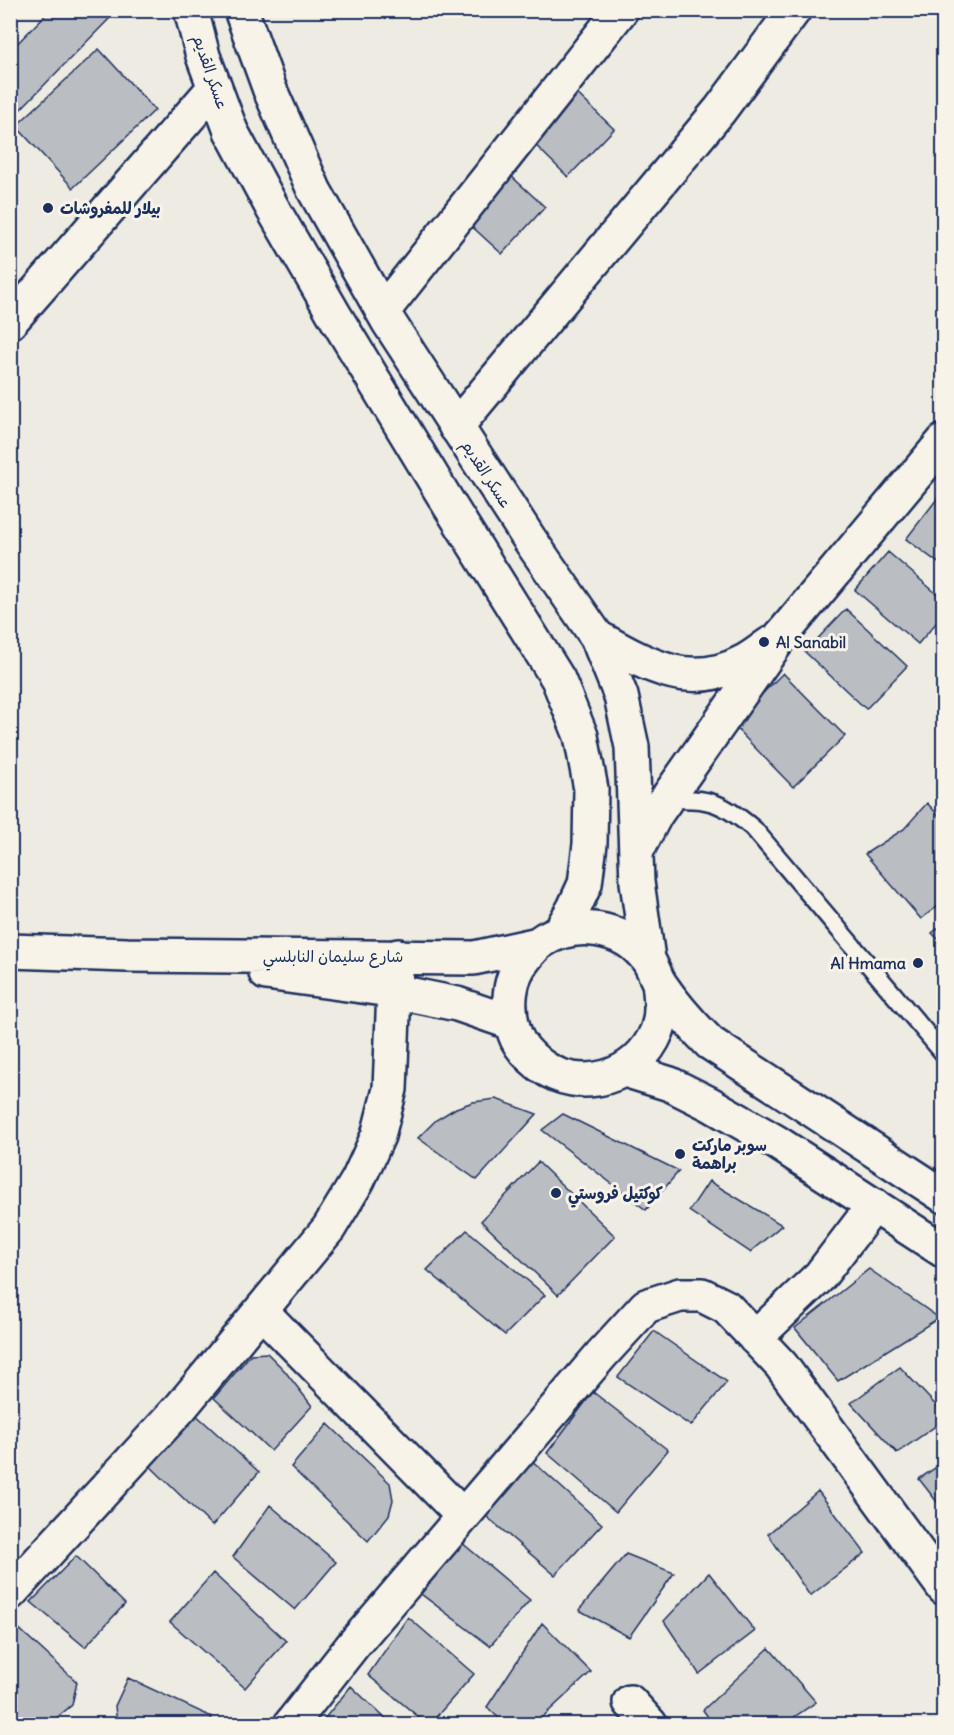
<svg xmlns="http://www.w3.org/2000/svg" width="954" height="1735" font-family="Delius,'Playpen Sans Arabic',sans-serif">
	<rect width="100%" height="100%" fill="#eeebe2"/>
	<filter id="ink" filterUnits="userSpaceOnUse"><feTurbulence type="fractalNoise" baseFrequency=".0167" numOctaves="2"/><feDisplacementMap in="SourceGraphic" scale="12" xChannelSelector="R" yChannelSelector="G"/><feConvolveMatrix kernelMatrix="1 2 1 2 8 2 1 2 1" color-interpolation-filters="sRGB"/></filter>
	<g filter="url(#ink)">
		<path fill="#babdc2" stroke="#1b2f5e" stroke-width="1.5" d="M50,10h51l8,9 -99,101v-69z
			M99,49l56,61 -82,78 -57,-62z
			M567,84l47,45 -46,48 -46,-45z
			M499,165l46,42 -43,47 -46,-42z
			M944,490v77l-38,-28z
			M888,552l56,48v14l-26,30 -63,-54z
			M846,609l61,57 -41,43 -61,-57z
			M783,673l62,63 -52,51 -61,-63z
			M927,803l17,18v80l-23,18 -56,-65 39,-25z
			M944,923v22l-12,-12z
			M496,1099l41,15 -60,66 -59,-42 18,-18 20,-12 17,-6z
			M563,1114l116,57 -33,39 -104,-80z
			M538,1162l77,74 -57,59 -77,-74z
			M709,1181l73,44 -32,27 -61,-41z
			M467,1230l78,65 -40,40 -78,-65z
			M869,1269l70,49 -101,63 -43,-53z
			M654,1331l73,51 -36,44 -73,-49z
			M267,1353l17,17 28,36 -41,45 -57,-53 37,-44z
			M900,1367l44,47v6l-47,33 -46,-50z
			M593,1392l75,58 -52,62 -69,-59z
			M193,1412l66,60 -47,54 -62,-60z
			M328,1424l62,59 3,17 -4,15 -21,26 -77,-74z
			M529,1458l73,66 -47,51 -69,-59z
			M944,1462v49l-25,-32z
			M818,1491l47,62 -55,43 -42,-62z
			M270,1505l66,57 -41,48 -62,-53z
			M461,1542l69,58 -40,46 -69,-52z
			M626,1554l48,19 -45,64 -50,-27z
			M76,1556l49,48 -40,43 -54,-45z
			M213,1573l73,68 -41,47 -75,-66z
			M709,1573l46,58 -56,43 -35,-53z
			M408,1617l66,57 -44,50h-3l-59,-49z
			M542,1623l49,49 -56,52h-30l-18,-17z
			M15,1625l62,57 -5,23 -23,19h-32l-7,-6v-89z
			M769,1648l47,54 -32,22h-71l-10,-14z
			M128,1678l84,39 -3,7h-92l-2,-18z
			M351,1686l40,38h-71z"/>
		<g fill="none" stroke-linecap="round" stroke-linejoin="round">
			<defs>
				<path id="lane" d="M666,800c43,-3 56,2 88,29l190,225"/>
				<path id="street" d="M383,311l238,-301
					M10,322l205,-235
					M456,427l264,-317 74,-100
					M781,636l163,-195
					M261,1311l202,205
					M755,1338l65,-62 54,-71
					M10,1593l171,-186 148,-179 29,-48 20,-44 12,-47 4,-98 4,-35
					M630,1702l20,22
					M291,1724l62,-79 249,-291 44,-48 34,-11h22l24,12 55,58 163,223"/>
				<path id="secondary" d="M191,10l12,46 28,75 42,78 62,107 115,190 108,173 23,57 10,53 -1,55 -5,40 -11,24 -14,24
					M241,10l29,80 44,100 74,131 142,219 67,97 24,59 11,51 5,135 11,77
					M597,637c48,27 92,54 146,25 10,-5 18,-12 27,-18
					M637,850l19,-36 125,-178"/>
				<path id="primary" d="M10,951l117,4 347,3 64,-14
					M266,973l117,16 74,15 55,19
					M659,982c2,17 4,33 -2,49 -19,47 -77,64 -117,34 -10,-8 -21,-19 -25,-31 -9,-26 -7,-57 11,-77 4,-5 8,-10 13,-14 33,-24 84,-18 109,17 5,7 7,16 12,24 15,22 31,40 50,59l234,153
					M625,1070l45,14 40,20 66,38 168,109"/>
			</defs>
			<use href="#lane" stroke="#1b2f5e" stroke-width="21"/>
			<use href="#street" stroke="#1b2f5e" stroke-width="38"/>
			<use href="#secondary" stroke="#1b2f5e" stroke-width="38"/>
			<use href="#primary" stroke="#1b2f5e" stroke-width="38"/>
			<use href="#lane" stroke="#f7f3e8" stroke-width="16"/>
			<use href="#street" stroke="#f7f3e8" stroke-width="33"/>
			<use href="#secondary" stroke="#f7f3e8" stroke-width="33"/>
			<use href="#primary" stroke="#f7f3e8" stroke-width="33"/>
		</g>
	</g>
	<g fill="#1b2f5e" stroke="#f7f3e8" stroke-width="2">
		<circle cx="48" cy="208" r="6"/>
		<circle cx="764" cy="642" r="6"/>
		<circle cx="918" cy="963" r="6"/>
		<circle cx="680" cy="1154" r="6"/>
		<circle cx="556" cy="1193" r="6"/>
	</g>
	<g text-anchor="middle" stroke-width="6" stroke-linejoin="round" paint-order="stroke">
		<g font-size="16" fill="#1b2f5e" stroke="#f7f3e8">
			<text transform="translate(211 72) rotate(71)" y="6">عسكر القديم</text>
			<text transform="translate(487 474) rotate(57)" y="6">عسكر القديم</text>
			<text x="333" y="962">شارع سليمان النابلسي</text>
		</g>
		<g font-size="16" font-weight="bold" fill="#1b2f5e" stroke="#f7f3e8" text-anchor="start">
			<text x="60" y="214">بيلار للمفروشات</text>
			<text x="776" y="648">Al Sanabil</text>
			<text x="906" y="969" text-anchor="end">Al Hmama</text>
			<text x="692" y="1151">سوبر ماركت<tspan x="692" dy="18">براهمة</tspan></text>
			<text x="568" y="1199">كوكتيل فروستي</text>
		</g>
	</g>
	<rect width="954" height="1735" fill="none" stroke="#f7f3e8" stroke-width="36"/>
	<rect x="18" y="18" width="918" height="1699" fill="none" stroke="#1b2f5e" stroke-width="2" filter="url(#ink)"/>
</svg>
